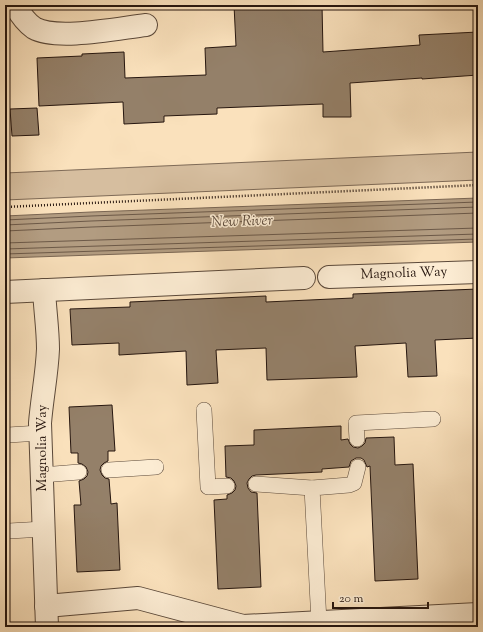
<svg xmlns="http://www.w3.org/2000/svg" width="483" height="632" font-family="'Sorts Mill Goudy',serif">
	<style>
		.green { fill: #d6be9f; stroke: #7e6a57 }
		.water { fill: #b29c81; stroke: #7a6653 }
		.lines { fill: none; stroke-linecap: round; stroke-linejoin: round }
		.shore { stroke: #6c5948; stroke-width: 1 }
		.building { fill: #948069; stroke: #26160f }
		.service-casing { stroke: #5b493a; stroke-width: 16 }
		.minor-casing { stroke: #5b493a; stroke-width: 24 }
		.path { stroke: #26160f; stroke-width: 2.5; stroke-dasharray: 1 2; stroke-linecap: butt }
		.service { stroke: #fcecd3; stroke-width: 15 }
		.minor { stroke: #fcecd3; stroke-width: 22 }
		.labels { text-anchor: middle; dominant-baseline: central; stroke-width: 3; stroke-linejoin: round; paint-order: stroke }
		.street-label { font-size: 14px; fill: #26160f; stroke: #fcecd3 }
		.water-label { font-size: 15px; font-style: italic; fill: #5e4c3d; stroke: #fcecd3 }
	</style>
	<rect width="100%" height="100%" fill="#fae1bc"/>
	<filter id="stains"><feTurbulence type="fractalNoise" baseFrequency=".005" numOctaves="4"/><feColorMatrix values="0 0 0 0 .2 0 0 0 0 .09 0 0 0 0 .02 0 0 0 .5 -.17"/></filter>
	<radialGradient id="worn" r=".72"><stop offset=".6" stop-color="#630" stop-opacity="0"/><stop offset="1" stop-color="#630" stop-opacity=".3"/></radialGradient>
	<!-- green -->
	<polygon class="green" points="478,152 478,180 5,200 5,173"/>
	<!-- water -->
	<polygon class="water" points="478,198 478,242 5,258 5,216 91,212"/>
	<g class="lines">
		<!-- shore -->
		<g class="shore">
			<polyline points="5,220 91,216 478,202"/>
			<polyline points="5,225 91,221 478,207"/>
			<polyline points="5,231 92,227 478,213"/>
			<polyline points="5,243 478,228"/>
			<polyline points="5,249 478,234"/>
			<polyline points="5,254 478,239"/>
		</g>
	</g>
	<!-- building -->
	<g class="building">
		<polygon points="234,5 322,5 323,52 420,45 419,35 478,32 478,75 422,79 422,78 350,83 351,117 323,117 323,104 217,108 217,114 164,116 164,122 124,124 123,102 39,106 37,58 82,56 82,54 124,52 125,78 206,75 205,48 236,46"/>
		<polygon points="37,108 39,135 12,136 10,109"/>
		<polygon points="478,289 478,338 435,340 437,376 408,377 406,343 355,346 357,377 267,380 266,348 216,350 218,383 187,385 186,351 119,355 119,343 72,345 70,309 130,307 130,302 266,296 266,302 353,298 353,294"/>
		<polygon points="112,405 115,451 108,451 108,461 104,463 101,466 100,470 102,475 105,478 109,479 111,504 117,503 120,570 77,572 74,505 81,505 79,481 84,479 87,476 88,472 86,467 82,464 78,463 78,453 71,453 69,407"/>
		<polygon points="341,426 341,440 348,439 350,444 353,447 358,448 362,446 365,443 366,438 394,437 395,465 413,464 418,579 375,581 370,466 367,467 364,460 361,458 356,458 351,461 349,467 322,469 322,472 256,475 252,476 249,479 247,483 248,488 251,492 257,493 261,587 218,589 214,500 227,499 227,495 232,493 235,490 236,486 234,481 231,478 226,477 225,446 254,445 254,430"/>
	</g>
	<g class="lines">
		<!-- service casing -->
		<g class="service-casing">
			<g id="service">
				<polyline points="204,410 208,487 227,486"/>
				<polyline points="8,435 40,433"/>
				<polyline points="357,439 356,423 433,419"/>
				<polyline points="109,470 156,467"/>
				<polyline points="42,475 79,472"/>
				<polyline points="256,484 312,488"/>
				<polyline points="9,531 44,529"/>
				<polyline points="319,622 312,488 349,485 354,483 358,467"/>
			</g>
		</g>
		<!-- minor casing -->
		<g class="minor-casing">
			<g id="minor">
				<path d="M15,5C20,14 25,22 34,28C57,41 119,28 146,25"/>
				<polyline points="329,277 478,272"/>
				<path d="M44,290C45,310 48,330 48,349C47,374 42,398 40,423L47,627"/>
				<polyline points="5,292 304,278"/>
				<polyline points="46,606 138,598 243,626 478,614"/>
			</g>
		</g>
		<!-- path -->
		<polyline class="path" points="5,207 478,185"/>
		<!-- service -->
		<use href="#service" class="service"/>
		<!-- minor -->
		<use href="#minor" class="minor"/>
	</g>
	<g class="labels">
		<!-- street labels -->
		<g class="street-label">
			<text transform="translate(404 274) rotate(-2)">Magnolia Way</text>
			<text transform="translate(43 448) rotate(-90)">Magnolia Way</text>
		</g>
		<!-- water labels -->
		<g class="water-label">
			<text transform="translate(242 222) rotate(-2)">New River</text>
		</g>
	</g>
	<!-- margin -->
	<rect width="483" height="632" fill="none" stroke="#fae1bc" stroke-width="20"/>
	<rect x="6" y="6" width="471" height="620" fill="none" stroke="#26160f" stroke-width="2"/>
	<rect x="10" y="10" width="463" height="612" fill="none" stroke="#26160f"/>
	<!-- scale -->
	<path d="M333 602v6h95v-6" fill="none" stroke="#26160f" stroke-width="2"/>
	<text x="339" y="602" font-size="12" fill="#26160f" stroke="#fcecd3" stroke-width="3" paint-order="stroke">20 m</text>
	<rect width="100%" height="100%" filter="url(#stains)"/>
	<rect width="100%" height="100%" fill="url(#worn)"/>
</svg>
